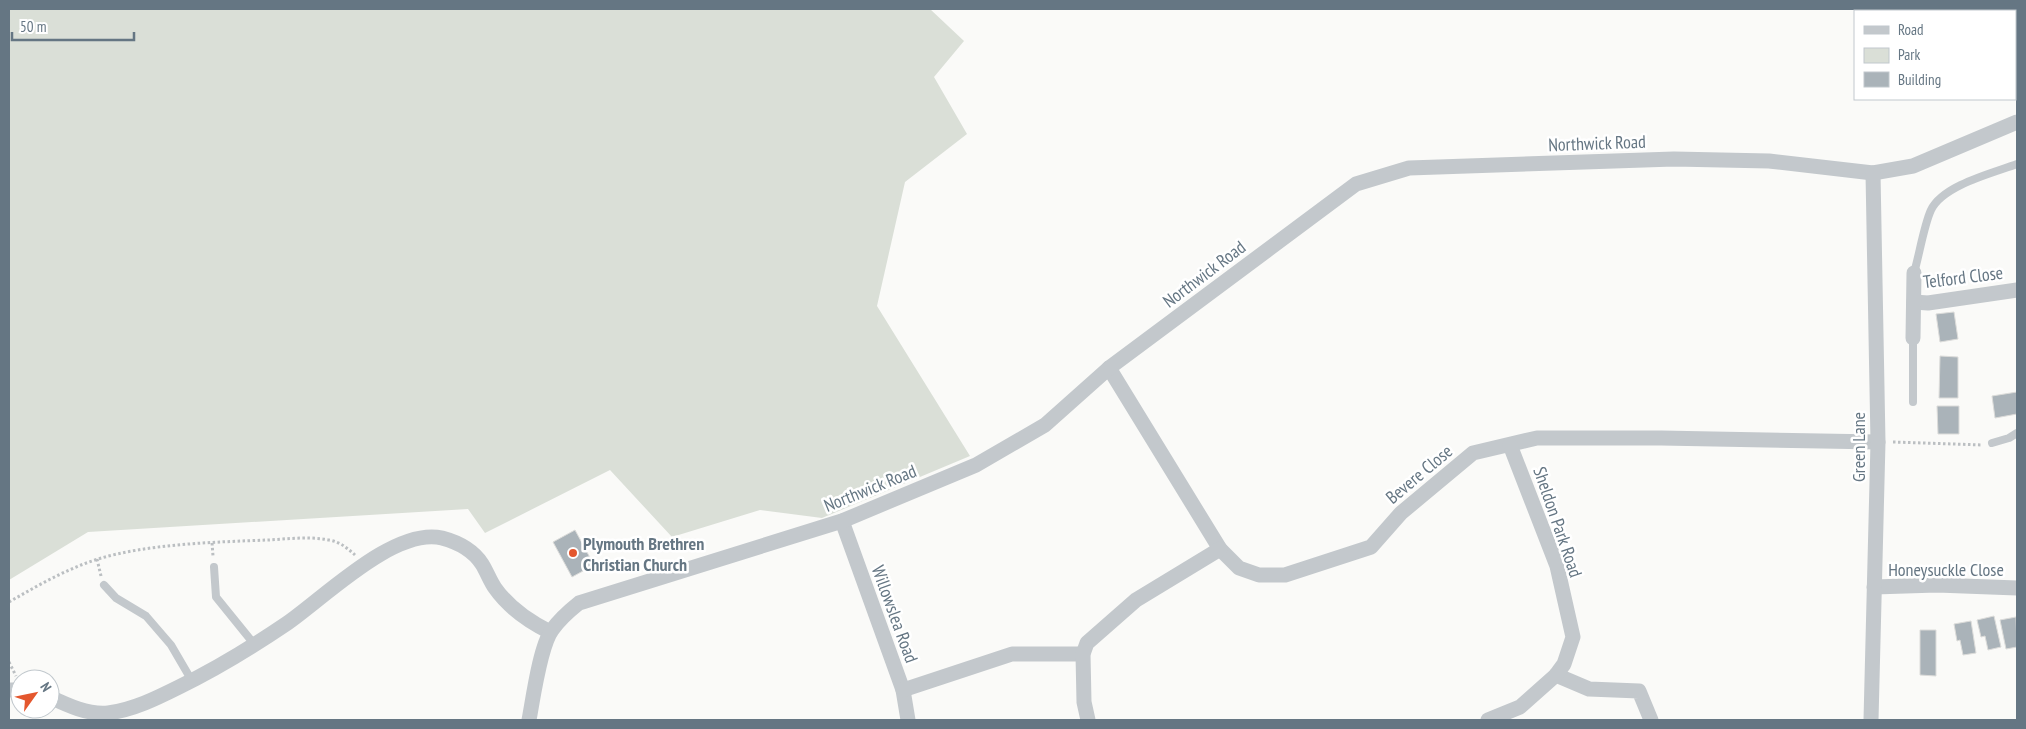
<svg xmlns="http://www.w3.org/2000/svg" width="2026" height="729" font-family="'PT Sans Narrow',sans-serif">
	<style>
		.green { fill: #dadfd7 }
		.building { fill: #aab3b9; stroke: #dcdcda }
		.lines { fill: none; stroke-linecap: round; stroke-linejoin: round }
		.path { stroke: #bbbfc2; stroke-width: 3; stroke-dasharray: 2.5 2.5; stroke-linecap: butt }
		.service { stroke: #c3c8cc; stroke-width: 8 }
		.minor { stroke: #c3c8cc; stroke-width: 15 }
		.poi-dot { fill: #e4572e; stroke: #fff; stroke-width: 2 }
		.labels { text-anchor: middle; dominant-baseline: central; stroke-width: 5; stroke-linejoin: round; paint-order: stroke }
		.street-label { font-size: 18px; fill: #657683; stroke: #fff }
		.poi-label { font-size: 18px; font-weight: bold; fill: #657683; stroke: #fff; text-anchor: start }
	</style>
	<rect width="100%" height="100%" fill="#fafaf8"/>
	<!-- green -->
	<polygon class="green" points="9,9 930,9 964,41 934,77 967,134 905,182 877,306 970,456 822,518 760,510 672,537 610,470 485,533 468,509 88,532 9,580"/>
	<!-- building -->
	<g class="building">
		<polygon points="1954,312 1958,339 1940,342 1936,314"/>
		<polygon points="1940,356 1958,357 1958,398 1939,398"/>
		<polygon points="2017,392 2017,414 1995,418 1992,396"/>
		<polygon points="1937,406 1959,406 1959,434 1938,434"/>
		<polygon points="575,530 594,565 572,577 553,542"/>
		<polygon points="1994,616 2001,647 1988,650 1985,636 1981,637 1977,620"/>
		<polygon points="2016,617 2017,647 2006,649 2000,620"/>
		<polygon points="1971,621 1976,653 1963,655 1960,640 1957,641 1954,624"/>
		<polygon points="1920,630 1936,630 1936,676 1920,675"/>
	</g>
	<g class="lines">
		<!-- path -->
		<g class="path">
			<polyline points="1893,442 1982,445"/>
			<polyline points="212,543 213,556"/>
			<polyline points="97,559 101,576"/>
			<path d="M9,602C37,586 66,569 98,559C147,544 215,542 268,540C287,539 309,536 329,540C340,542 346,547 355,555"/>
			<polyline points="9,662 16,676"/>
		</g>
		<!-- service -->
		<g class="service">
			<path d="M1914,273C1919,256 1924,225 1931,210C1943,185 1993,173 2017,164"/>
			<polyline points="1913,402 1913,338"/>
			<polyline points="1992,443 2009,438 2017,433"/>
			<polyline points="214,567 216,597 254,644"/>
			<polyline points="104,585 116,598 146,616 171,645 192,681"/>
		</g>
		<!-- minor -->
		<g class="minor">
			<polyline points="1914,302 1928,303 2017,290"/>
			<polyline points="1913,338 1914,273"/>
			<polyline points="1109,368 1220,549 1239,568 1259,575 1285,575 1371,547 1401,513 1473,453 1537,438 1661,438 1878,442"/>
			<polyline points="842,521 903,690 908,720"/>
			<polyline points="1874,587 1937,585 2017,588"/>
			<polyline points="1556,675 1589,689 1639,691 1651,720"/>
			<polyline points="9,690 20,690"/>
			<polyline points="903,690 1012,654 1083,654"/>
			<path d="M50,697C67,705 88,715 108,713C133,710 157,698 179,687C216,669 252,647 286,624C324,598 394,527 442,538C457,542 473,550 482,564C487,572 490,581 495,588C509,608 528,621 550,632"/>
			<path d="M529,720C533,699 540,646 552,630C559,620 569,611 579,603L842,521L976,465L1045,425L1109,368L1356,184L1409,168L1674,159L1769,161L1873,173L1913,166L2017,122"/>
			<polyline points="1088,720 1084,702 1083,654 1087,643 1136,600 1220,549"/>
			<polyline points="1488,720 1520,707 1556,675 1564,664 1573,637 1557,566 1510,445"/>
			<polyline points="1871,720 1878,442 1873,173"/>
		</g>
	</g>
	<!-- markers -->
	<circle class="poi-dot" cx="573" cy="553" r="5"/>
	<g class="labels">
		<!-- street labels -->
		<g class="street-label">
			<text transform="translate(1597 143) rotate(-2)">Northwick Road</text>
			<text transform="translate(1204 274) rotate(-37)">Northwick Road</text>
			<text transform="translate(1963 277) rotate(-7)">Telford Close</text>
			<text transform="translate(1858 447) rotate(-90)">Green Lane</text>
			<text transform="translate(1419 474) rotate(-40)">Bevere Close</text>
			<text transform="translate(870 488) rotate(-22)">Northwick Road</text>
			<text transform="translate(1558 522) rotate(71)">Sheldon Park Road</text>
			<text x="1946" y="569">Honeysuckle Close</text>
			<text transform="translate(895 614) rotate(70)">Willowslea Road</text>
		</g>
		<!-- poi labels -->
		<g class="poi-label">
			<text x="583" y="543">Plymouth Brethren<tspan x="583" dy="21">Christian Church</tspan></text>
		</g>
	</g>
	<!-- border -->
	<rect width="2026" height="729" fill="none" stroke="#657683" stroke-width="20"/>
	<!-- legend -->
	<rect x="1854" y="10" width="162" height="90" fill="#ffffff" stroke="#c1c8cd"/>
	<rect x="1864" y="26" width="25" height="8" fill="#c3c8cc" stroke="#c1c8cd"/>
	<text x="1898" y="35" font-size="15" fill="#657683">Road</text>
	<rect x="1864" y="48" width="25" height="15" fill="#dadfd7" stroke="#c1c8cd"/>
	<text x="1898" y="60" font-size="15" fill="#657683">Park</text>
	<rect x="1864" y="72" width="25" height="15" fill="#aab3b9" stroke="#c1c8cd"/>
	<text x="1898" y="85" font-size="15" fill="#657683">Building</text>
	<!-- north arrow -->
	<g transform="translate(35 694) rotate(57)"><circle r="24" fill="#ffffff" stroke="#c1c8cd"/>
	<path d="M0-4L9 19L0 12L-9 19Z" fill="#e4572e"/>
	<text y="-8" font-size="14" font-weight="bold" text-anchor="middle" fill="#657683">N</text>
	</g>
	<!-- scale -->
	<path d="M12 32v8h122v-8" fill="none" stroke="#657683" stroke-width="2.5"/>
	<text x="20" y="32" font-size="15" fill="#657683" stroke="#ffffff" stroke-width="4" paint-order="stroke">50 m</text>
</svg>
